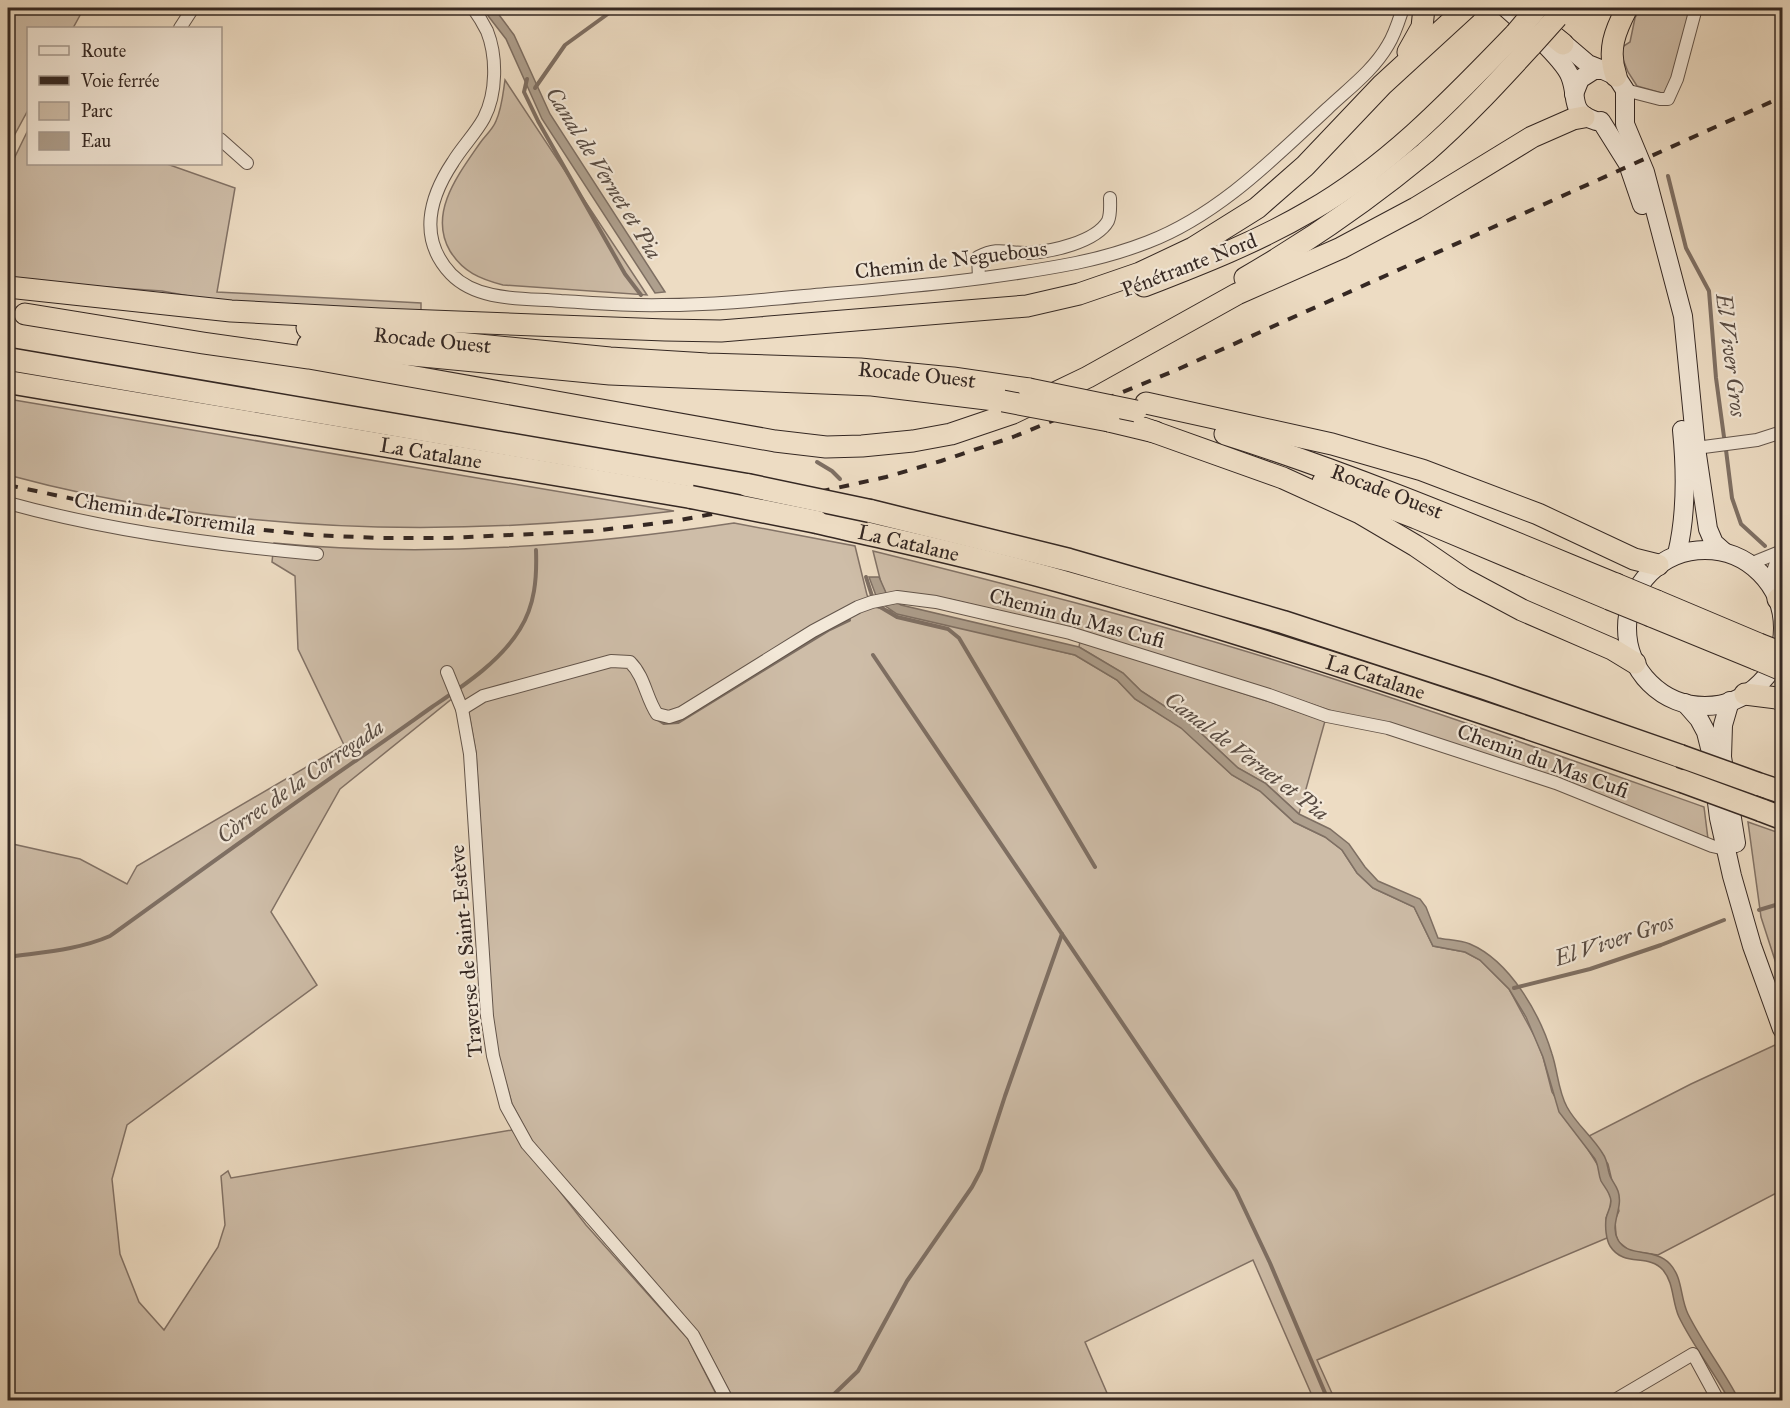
<svg xmlns="http://www.w3.org/2000/svg" width="1790" height="1408" font-family="'IM FELL Great Primer',serif">
	<style>
		.green { fill: #cebda8; stroke: #827266; stroke-width: 1.5 }
		.water { fill: #ae9f8d; stroke: #7e6f63; stroke-width: 1.5 }
		.lines { fill: none; stroke-linecap: round; stroke-linejoin: round }
		.stream { stroke: #7e6f63; stroke-width: 4 }
		.minor-casing { stroke: #63554b; stroke-width: 14 }
		.secondary-casing { stroke: #352823; stroke-width: 20 }
		.trunk-casing { stroke: #352823; stroke-width: 23 }
		.motorway-casing { stroke: #352823; stroke-width: 25 }
		.minor { stroke: #f3e8d8; stroke-width: 12 }
		.secondary { stroke: #f3e8d8; stroke-width: 18 }
		.trunk { stroke: #eddcc3; stroke-width: 21 }
		.motorway { stroke: #eddcc3; stroke-width: 22 }
		.rail { stroke: #352823; stroke-width: 4; stroke-dasharray: 10 10; stroke-linecap: butt }
		.trunk-bridge-casing { stroke: #352823; stroke-width: 23; stroke-linecap: butt }
		.motorway-bridge-casing { stroke: #352823; stroke-width: 25; stroke-linecap: butt }
		.trunk-bridge { stroke: #eddcc3; stroke-width: 21 }
		.motorway-bridge { stroke: #eddcc3; stroke-width: 22 }
		.labels { text-anchor: middle; dominant-baseline: central; stroke-width: 4.5; stroke-linejoin: round; paint-order: stroke }
		.street-label { font-size: 21px; fill: #352823; stroke: #f3e8d8 }
		.water-label { font-size: 22px; font-style: italic; fill: #594c43; stroke: #f3e8d8 }
	</style>
	<rect width="100%" height="100%" fill="#eddcc3"/>
	<filter id="stains"><feTurbulence type="fractalNoise" baseFrequency=".00333" numOctaves="4"/><feColorMatrix values="0 0 0 0 .2 0 0 0 0 .09 0 0 0 0 .02 0 0 0 .5 -.17"/></filter>
	<radialGradient id="worn" r=".72"><stop offset=".6" stop-color="#630" stop-opacity="0"/><stop offset="1" stop-color="#630" stop-opacity=".3"/></radialGradient>
	<!-- green -->
	<g class="green">
		<polygon points="8,8 84,8 73,28 28,28 28,110 8,147"/>
		<polygon points="1640,8 1691,8 1673,77 1665,94 1637,86 1628,72 1619,49 1630,42 1635,18"/>
		<path d="M505,80L647,295L503,285C480,279 463,272 450,251C428,213 458,175 480,143C485,136 493,129 496,121C502,108 503,93 505,80Z"/>
		<polygon points="28,130 28,164 167,164 235,188 217,292 421,303 421,313 216,301 162,291 62,284 8,278 8,171"/>
		<path d="M8,399L674,511C452,539 225,534 8,475Z"/>
		<path d="M734,523L855,546L867,595L875,607L1075,655L1117,680L1135,699L1182,728L1232,775L1260,791L1294,822L1325,837L1342,850L1357,873L1373,888L1414,907L1433,946L1465,952L1480,960L1509,989L1536,1039L1543,1057L1552,1092L1599,1167L1602,1181L1606,1185L1611,1198L1610,1209L1606,1218L1607,1238L1317,1360L1335,1400H1314L1253,1260L1085,1342L1110,1400H734L698,1332L532,1141L512,1104L498,1055L492,1016L476,753L468,708L453,698L340,789L271,912L317,985L127,1125L112,1179L120,1254L139,1302L164,1330L218,1247L225,1225L221,1176L228,1171L231,1178L512,1130L586,1225L688,1339L719,1400H8V843L80,859L127,884L137,866L344,745L298,649L295,576L272,562L274,543C427,558 582,546 734,523Z"/>
		<path d="M873,551C1006,584 1139,618 1271,659C1416,704 1560,756 1704,807L1708,839L1270,690L1083,631L949,599L887,596L881,583Z"/>
		<polygon points="1080,641 1267,701 1325,721 1299,814 1265,783 1238,768 1189,722 1141,691 1123,673 1079,647"/>
		<polygon points="1748,822 1782,834 1782,982 1761,917"/>
		<polygon points="1775,1045 1782,1059 1782,1190 1658,1255 1630,1251 1619,1242 1616,1236 1615,1220 1619,1211 1608,1164 1589,1136 1691,1084"/>
	</g>
	<!-- water -->
	<g class="water">
		<polygon points="482,8 494,8 514,35 550,114 665,292 655,293 542,119 506,39"/>
		<path d="M869,577H879L887,595L901,605L1079,647L1123,673L1141,691L1189,722L1238,768L1265,783L1299,814L1330,829L1349,844L1365,867L1378,881L1420,899L1426,907L1438,938C1448,940 1460,940 1470,944C1510,961 1540,1014 1552,1054C1558,1072 1558,1091 1567,1107C1576,1124 1593,1137 1603,1154C1608,1161 1607,1168 1610,1176C1612,1181 1616,1185 1618,1191C1624,1208 1609,1224 1618,1240C1628,1258 1654,1247 1670,1264C1683,1278 1680,1298 1688,1314C1703,1344 1724,1371 1739,1400H1729C1714,1372 1693,1346 1679,1317C1672,1302 1674,1283 1663,1270C1648,1253 1624,1268 1610,1246C1606,1239 1605,1227 1606,1219C1607,1212 1611,1208 1611,1201C1610,1192 1605,1188 1601,1181C1598,1174 1599,1166 1595,1159L1559,1112L1543,1057L1526,1017L1509,989L1480,960L1465,952L1433,946L1414,907L1373,888L1357,873L1342,850L1325,837L1294,822L1260,791L1232,775L1181,728L1135,699L1117,680L1075,655L897,614L878,601Z"/>
	</g>
	<g class="lines">
		<!-- stream -->
		<g class="stream">
			<polyline points="527,79 524,92 538,121 625,274 641,295"/>
			<polyline points="535,88 565,45 616,8"/>
			<polyline points="1668,176 1686,248 1709,291 1716,378 1724,437"/>
			<polyline points="1726,450 1732,498 1741,524 1765,546"/>
			<polyline points="817,462 832,471 840,479"/>
			<polyline points="866,577 873,599"/>
			<polyline points="877,605 897,617 948,629 959,638 1095,867"/>
			<polyline points="873,655 1236,1191 1270,1263 1328,1400"/>
			<polyline points="658,719 664,723 678,722 828,630 849,620"/>
			<polyline points="1759,910 1782,903"/>
			<path d="M8,957C42,952 78,950 110,936C192,877 274,817 358,759C383,742 408,724 432,707C463,686 500,662 520,629C535,605 537,578 536,550"/>
			<polyline points="1514,988 1590,969 1661,945 1724,920"/>
			<polyline points="828,1400 858,1371 907,1281 972,1187 981,1170 1005,1096 1062,934"/>
		</g>
		<!-- minor casing -->
		<g class="minor-casing">
			<g id="minor">
				<path d="M473,8C478,15 483,23 487,31C497,56 497,93 484,118C476,133 462,147 453,162C429,198 418,239 451,274C478,302 525,298 561,301C595,303 629,306 663,305C717,305 772,299 826,294C909,287 994,279 1076,263C1100,258 1125,251 1148,242C1218,215 1273,159 1327,109C1348,89 1373,71 1388,45C1395,34 1399,20 1403,8"/>
				<polyline points="180,28 193,8"/>
				<polyline points="1625,90 1660,99 1668,99 1677,79 1696,8"/>
				<polyline points="220,139 247,163"/>
				<path d="M979,278L978,257C1000,246 1007,254 1028,253C1051,252 1096,242 1108,221C1111,214 1110,205 1110,198"/>
				<polyline points="1696,448 1757,440 1782,432"/>
				<path d="M8,503C109,531 213,545 317,554"/>
				<polyline points="1750,564 1782,551"/>
				<polyline points="1769,583 1779,554"/>
				<polyline points="447,672 462,709 470,754 487,1016 493,1056 506,1106 527,1144 693,1335 727,1400"/>
				<path d="M462,709L483,696L611,661L630,662C645,677 646,698 657,714L669,717L681,713L813,631L858,607L872,602L897,597L936,602L1070,633L1269,695L1327,716L1388,728L1556,783L1712,846L1725,849"/>
				<polyline points="1615,1400 1693,1354 1718,1400"/>
			</g>
		</g>
		<!-- secondary casing -->
		<g class="secondary-casing">
			<g id="secondary">
				<path d="M1506,8C1521,21 1563,59 1570,76C1579,98 1568,112 1596,121"/>
				<polyline points="1554,35 1588,64 1603,70"/>
				<polyline points="1574,94 1580,79 1594,70 1603,70 1616,76 1625,90 1625,124 1645,172 1683,316 1696,448 1708,529 1714,543 1723,551"/>
				<polyline points="1601,121 1628,164 1642,205"/>
				<circle cx="1705" cy="628" r="78"/>
				<path d="M1677,554C1687,513 1686,471 1682,430"/>
				<polyline points="1730,701 1723,725 1722,757 1736,843"/>
				<polyline points="1685,703 1699,719 1706,732 1710,748 1719,818 1732,876 1752,946 1782,1029"/>
			</g>
		</g>
		<!-- trunk casing -->
		<g class="trunk-casing">
			<g id="trunk">
				<polyline points="1518,8 1563,44"/>
				<polyline points="1408,52 1422,27 1424,8"/>
				<path d="M1616,76C1607,50 1615,31 1627,8"/>
				<path d="M1245,278C1309,241 1368,200 1425,153C1463,120 1497,83 1531,46"/>
				<path d="M1144,286C1201,264 1257,242 1310,211C1389,166 1453,98 1516,33"/>
				<polyline points="8,287 231,311 380,319 665,330 721,331 1027,306 1079,294 1140,273 1193,248 1257,208 1305,166 1382,85 1466,8"/>
				<polyline points="25,314 203,343 309,358 775,441 826,447 862,446 913,441 951,434 1013,413 1088,377 1237,294 1341,248 1416,208 1532,137 1573,119 1584,117"/>
				<path id="s1" d="M307,328L610,358L707,364L860,369L953,378L1029,389"/>
				<polyline points="308,345 610,374 872,385 1003,401"/>
				<polyline points="1146,403 1332,444 1422,470 1538,514 1634,559 1658,565"/>
				<polyline points="1109,421 1155,432"/>
				<polyline points="1143,428 1283,478 1360,513 1416,546 1464,579 1522,610 1612,649 1635,663"/>
				<path id="s2" d="M1225,434C1358,476 1487,531 1616,584"/>
				<polyline points="1323,482 1416,518 1609,599"/>
				<polyline points="1778,599 1782,602"/>
				<polyline points="1657,601 1759,644"/>
				<polyline points="1651,616 1756,659"/>
				<polyline points="1745,694 1777,698 1782,701"/>
			</g>
		</g>
		<!-- motorway casing -->
		<g class="motorway-casing">
			<g id="motorway">
				<polyline points="8,359 747,485"/>
				<path id="s3" d="M8,382L691,497"/>
				<polyline points="870,511 1069,560 1283,622 1485,688 1680,756"/>
				<path id="s4" d="M817,522C898,541 980,558 1060,581C1270,640 1476,709 1682,781"/>
				<polyline points="1758,784 1782,792"/>
				<polyline points="1761,810 1782,818"/>
			</g>
		</g>
		<!-- minor -->
		<use href="#minor" class="minor"/>
		<!-- secondary -->
		<use href="#secondary" class="secondary"/>
		<!-- trunk -->
		<use href="#trunk" class="trunk"/>
		<!-- motorway -->
		<use href="#motorway" class="motorway"/>
		<!-- rail -->
		<polyline class="rail" points="8,485 158,517 234,527 312,535 379,538 449,538 593,531 675,521 755,506 886,477 941,461 1013,437 1174,371 1782,97"/>
		<!-- trunk-bridge casing -->
		<g class="trunk-bridge-casing">
			<g id="trunk-bridge">
				<polyline points="1516,33 1537,8"/>
				<polyline points="1531,46 1557,17"/>
				<polyline points="1029,389 1136,411"/>
				<polyline points="1003,401 1109,421"/>
				<polyline points="1616,584 1657,601"/>
				<polyline points="1609,599 1651,616"/>
				<polyline points="1759,644 1782,653"/>
				<polyline points="1756,659 1782,670"/>
			</g>
		</g>
		<!-- motorway-bridge casing -->
		<g class="motorway-bridge-casing">
			<g id="motorway-bridge">
				<polyline points="747,485 870,511"/>
				<polyline points="691,497 817,522"/>
				<polyline points="1680,756 1758,784"/>
				<polyline points="1682,781 1761,810"/>
			</g>
		</g>
		<!-- trunk-bridge -->
		<use href="#trunk-bridge" class="trunk-bridge"/>
		<!-- motorway-bridge -->
		<use href="#motorway-bridge" class="motorway-bridge"/>
	</g>
	<g class="labels">
		<!-- street labels -->
		<g class="street-label">
			<text transform="translate(951 260) rotate(-7)">Chemin de Neguebous</text>
			<text transform="translate(1189 265) rotate(-21)">Pénétrante Nord</text>
			<text stroke="none"><textPath href="#s1" startOffset="126">Rocade Ouest</textPath></text>
			<text stroke="none"><textPath href="#s1" startOffset="612">Rocade Ouest</textPath></text>
			<text stroke="none"><textPath href="#s3" startOffset="429">La Catalane</textPath></text>
			<text stroke="none"><textPath href="#s2" startOffset="172">Rocade Ouest</textPath></text>
			<text transform="translate(165 514) rotate(9)">Chemin de Torremila</text>
			<text stroke="none"><textPath href="#s4" startOffset="94">La Catalane</textPath></text>
			<text transform="translate(1077 618) rotate(15)">Chemin du Mas Cufi</text>
			<text stroke="none"><textPath href="#s4" startOffset="580">La Catalane</textPath></text>
			<text transform="translate(1543 761) rotate(20)">Chemin du Mas Cufi</text>
			<text transform="translate(466 951) rotate(-95)">Traverse de Saint-Estève</text>
		</g>
		<!-- water labels -->
		<g class="water-label">
			<text transform="translate(604 173) rotate(58)">Canal de Vernet et Pia</text>
			<text transform="translate(1731 355) rotate(83)">El Viver Gros</text>
			<text transform="translate(1247 756) rotate(37)">Canal de Vernet et Pia</text>
			<text transform="translate(300 781) rotate(-35)">Còrrec de la Corregada</text>
			<text transform="translate(1614 940) rotate(-18)">El Viver Gros</text>
		</g>
	</g>
	<!-- margin -->
	<rect width="1790" height="1408" fill="none" stroke="#eddcc3" stroke-width="30"/>
	<rect x="9" y="9" width="1772" height="1390" fill="none" stroke="#352823" stroke-width="3"/>
	<rect x="15" y="15" width="1760" height="1378" fill="none" stroke="#352823" stroke-width="1.5"/>
	<!-- legend -->
	<rect x="27" y="27" width="195" height="138" fill="#f3e8d8" stroke="#a79b90" stroke-width="1.5"/>
	<rect x="39" y="46" width="30" height="9" fill="#f3e8d8" stroke="#a79b90" stroke-width="1.5"/>
	<text x="81" y="57" font-size="18" fill="#352823">Route</text>
	<rect x="39" y="76" width="30" height="9" fill="#352823" stroke="#a79b90" stroke-width="1.5"/>
	<text x="81" y="87" font-size="18" fill="#352823">Voie ferrée</text>
	<rect x="39" y="102" width="30" height="18" fill="#cebda8" stroke="#a79b90" stroke-width="1.5"/>
	<text x="81" y="117" font-size="18" fill="#352823">Parc</text>
	<rect x="39" y="132" width="30" height="18" fill="#ae9f8d" stroke="#a79b90" stroke-width="1.5"/>
	<text x="81" y="147" font-size="18" fill="#352823">Eau</text>
	<rect width="100%" height="100%" filter="url(#stains)"/>
	<rect width="100%" height="100%" fill="url(#worn)"/>
</svg>
